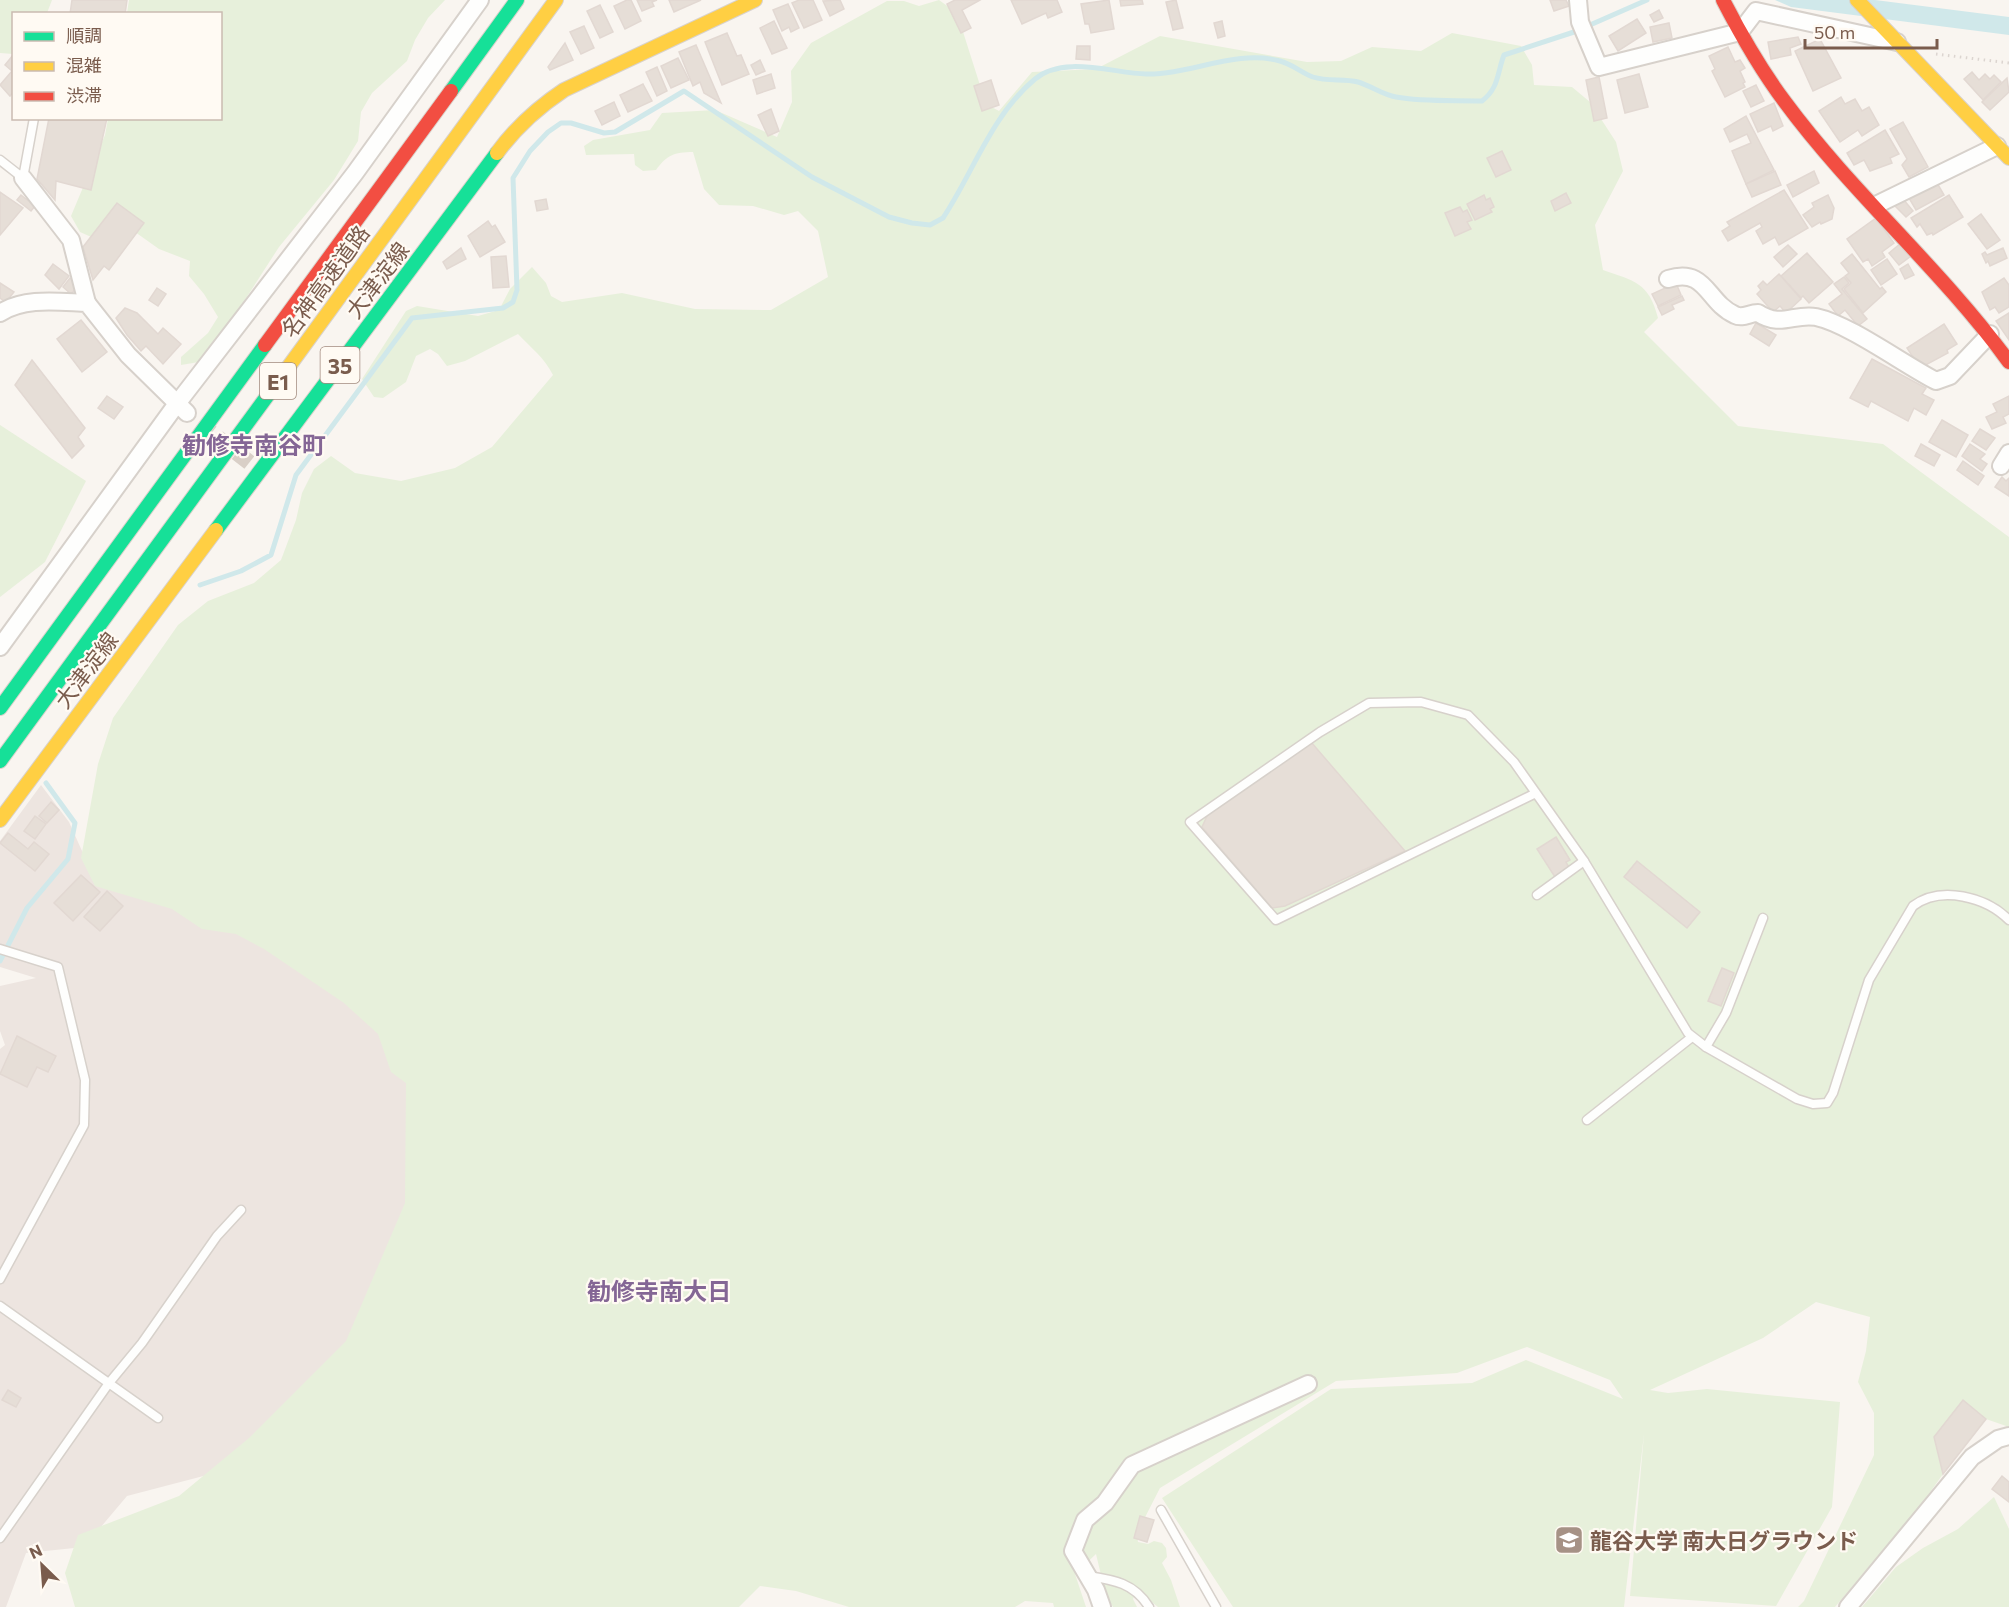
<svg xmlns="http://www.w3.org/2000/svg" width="2009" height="1607" font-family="Commissioner,'Noto Sans JP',sans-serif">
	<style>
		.industrial { fill: #ede5e0 }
		.green { fill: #e7f0db }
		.water { fill: #d0e8ea }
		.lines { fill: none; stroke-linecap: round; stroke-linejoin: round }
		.stream { stroke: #d0e8ea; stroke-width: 5 }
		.building { fill: #e6ded7; stroke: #e2d8d2; stroke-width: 1.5 }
		.street-tunnel { stroke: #d9cfc7; stroke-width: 16; stroke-dasharray: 16 8; stroke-linecap: butt }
		.lane-casing { stroke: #d7d1cb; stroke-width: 11 }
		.street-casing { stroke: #d7d1cb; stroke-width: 20 }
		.fast-casing { stroke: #d9d2cb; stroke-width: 16 }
		.slow-casing { stroke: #d9d2cb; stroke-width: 16 }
		.jam-casing { stroke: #d9d2cb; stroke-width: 16 }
		.path { stroke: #dcd5d0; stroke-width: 3; stroke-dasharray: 1.5 4.5; stroke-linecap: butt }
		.lane { stroke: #fefefd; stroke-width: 8 }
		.street { stroke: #fefefd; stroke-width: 16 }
		.fast { stroke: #16e098; stroke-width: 14 }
		.slow { stroke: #ffcf43; stroke-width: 14 }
		.jam { stroke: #f24e42; stroke-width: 14 }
		.labels { text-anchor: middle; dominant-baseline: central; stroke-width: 4.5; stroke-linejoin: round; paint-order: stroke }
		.shield { fill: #fffaf3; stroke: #a28b7f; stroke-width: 1.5 }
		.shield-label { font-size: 21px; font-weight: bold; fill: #7a5c4d }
		.street-label { font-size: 22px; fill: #7a5c4d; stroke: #fffaf3 }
		.poi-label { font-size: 22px; font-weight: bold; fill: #7a5c4d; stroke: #fffaf3; text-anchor: start }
		.neighbourhood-label { font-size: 24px; font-weight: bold; fill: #846695; stroke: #fffaf3 }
	</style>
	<rect width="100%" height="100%" fill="#f9f5f0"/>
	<!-- industrial -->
	<polygon class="industrial" points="41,785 69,822 91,871 393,967 442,1235 234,1468 127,1496 84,1547 26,1553 6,1607 0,1607 0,1049 5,1045 0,1031 0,986 36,978 0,967 0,841"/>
	<!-- green -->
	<g class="green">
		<polygon points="0,0 52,0 47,13 14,14 13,54 0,53"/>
		<polygon points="129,0 445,0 428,18 415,40 407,61 372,93 361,112 358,141 334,180 279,247 228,326 199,362 181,365 181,357 208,333 218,317 204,294 189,276 190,261 159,249 128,227 98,240 80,232 71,216 105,135 108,119 220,118 220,14 127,13"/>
		<path d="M939,0L957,13L986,104L999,111L1032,72L1096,69L1160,36L1307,62L1341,61L1372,47L1421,51L1452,33L1521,46L1532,65L1534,85L1572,87L1590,102L1616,142L1623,171L1595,225L1603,270C1634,281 1649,282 1658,318L1644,332L1738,426L1883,444L2009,537V1427L1986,1419L1963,1401L1934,1437L1943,1474L1921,1505L1835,1607H1798L1804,1601L1874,1455V1413L1858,1382L1866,1351L1870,1317L1816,1302L1763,1338L1650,1390L1668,1393L1707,1389L1840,1402L1832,1507L1776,1606L1630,1596L1644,1434L1624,1607H1233L1162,1498L1331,1389L1472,1383L1526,1360L1623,1399L1610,1380L1527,1347L1457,1373L1336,1381L1160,1488L1137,1533L1138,1542L1148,1544L1154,1541L1162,1543L1166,1548L1167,1557L1162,1563L1171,1580L1180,1607H1158L1137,1590L1133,1599L1137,1607H1113L1106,1596L1096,1554L1075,1574L1086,1607H1054L1053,1603L1025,1601L1015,1607H849L796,1591L760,1586L739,1607H75L65,1573L78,1535L179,1496L249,1438L346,1341L405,1203L406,1083L391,1072L378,1034L344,1003L264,949L236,934L202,929L172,909L95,886L81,858L98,764L113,718L178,625L208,601L254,583L281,560L296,520L302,493L314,469L331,456L355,473L401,481L455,468L492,447L553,375C544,357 531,348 518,334L465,361L447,366L438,354L430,349L416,356L406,382L383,398L374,397L362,379L406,311L417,306L478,316L499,310L510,289L532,267L546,283L551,296L562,302L622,293L695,309L771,310L828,277L818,231L798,211L784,215L753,206L719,205L704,189L693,152C674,152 667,155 656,170L643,171L635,165L634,154L586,155L584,146L593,140L650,130L662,113L715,110L777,137L792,102L791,71L811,43L887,1H904L919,6Z"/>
		<polygon points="0,425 86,481 45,562 0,597"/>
		<polygon points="1994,1497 2009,1529 2009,1607 1862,1607 1896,1567 1923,1548 1958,1529"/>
	</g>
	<!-- water -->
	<polygon class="water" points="1775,0 1875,0 2009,17 2009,35 1791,7"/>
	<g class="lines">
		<!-- stream -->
		<g class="stream">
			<path d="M200,585L241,571L271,555L296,475L412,318L503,308L513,302L517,290L513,178L530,151L548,132L561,123H571L604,133L615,132L684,91L812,177L889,217L912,223L930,225L943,218C974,171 991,116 1035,79C1063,55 1113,73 1146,74C1190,75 1236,49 1280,61C1292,64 1302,73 1313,77C1328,82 1344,78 1358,82C1371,86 1383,95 1396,97C1423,102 1454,100 1482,101C1499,88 1497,73 1504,55L1574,32L1647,0"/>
			<polyline points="0,961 27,908 68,859 75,823 46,783"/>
		</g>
	</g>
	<!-- building -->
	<g class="building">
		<polygon points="72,0 127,0 125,14 70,14"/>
		<polygon points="627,0 631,0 641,21 625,29 614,6"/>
		<polygon points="637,0 657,0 652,2 654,6 642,11"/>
		<polygon points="669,0 701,0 674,12"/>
		<polygon points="799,0 813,0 822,20 804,28 792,3"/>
		<polygon points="840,0 844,9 830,16 823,1"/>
		<polygon points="980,0 962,10 971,28 961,33 947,4 955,0"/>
		<polygon points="1011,0 1057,0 1062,12 1048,18 1046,13 1022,24"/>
		<polygon points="1109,0 1114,29 1091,33 1089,24 1085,24 1081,4"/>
		<polygon points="1120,0 1142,0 1143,4 1121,6"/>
		<polygon points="1176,0 1183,28 1173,30 1166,2"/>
		<polygon points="1550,0 1566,0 1569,6 1554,11"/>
		<polygon points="788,4 799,28 791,32 789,27 782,31 773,10"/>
		<polygon points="600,5 613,32 600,38 587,11"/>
		<polygon points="1659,10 1663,18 1654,22 1650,15"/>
		<polygon points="1637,19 1646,33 1618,51 1609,36"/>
		<polygon points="774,21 787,48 772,54 760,28"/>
		<polygon points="1222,21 1225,36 1218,38 1214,23"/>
		<polygon points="1669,23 1672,38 1653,42 1650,27"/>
		<polygon points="584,26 594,48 581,54 570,32"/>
		<polygon points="727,33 737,56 741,55 749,74 722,85 705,42"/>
		<polygon points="1798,37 1801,44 1790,48 1791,55 1771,59 1768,42"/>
		<polygon points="1820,39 1841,78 1813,91 1795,51"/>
		<polygon points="565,43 573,60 550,70 548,67"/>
		<polygon points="696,45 721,103 704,93 700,82 693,86 679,52"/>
		<polygon points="1077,46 1090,46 1090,60 1076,59"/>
		<polygon points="1728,47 1735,62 1740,60 1745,68 1740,71 1745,82 1743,83 1745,87 1725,97 1712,71 1715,69 1709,56"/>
		<polygon points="13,55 14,91 10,96 0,85 12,71 5,65"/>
		<polygon points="678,58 689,80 671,88 661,66"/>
		<polygon points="760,60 765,71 756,75 751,65"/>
		<polygon points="657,67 667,91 657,96 646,72"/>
		<polygon points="1972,72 1979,80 1985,74 1990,79 1994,75 2001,82 1983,100 1964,79"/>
		<polygon points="771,74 775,88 757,94 753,80"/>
		<polygon points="1639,74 1648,107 1625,113 1617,80"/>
		<polygon points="1599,77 1607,118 1594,121 1586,80"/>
		<polygon points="2007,78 2009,92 1990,110 1982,102"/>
		<polygon points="991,80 999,105 982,111 974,86"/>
		<polygon points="643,84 652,101 628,112 620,95"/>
		<polygon points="1756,85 1764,101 1751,107 1743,91"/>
		<polygon points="1841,97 1845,104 1855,99 1862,111 1869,107 1879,125 1862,136 1858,130 1840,142 1819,111"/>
		<polygon points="614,102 620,116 602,125 595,111"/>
		<polygon points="1774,103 1783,126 1773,131 1771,126 1758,132 1750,114"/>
		<polygon points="771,109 779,131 768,136 758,115"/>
		<polygon points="1746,116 1774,170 1746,184 1732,151 1751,143 1747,134 1730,142 1724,129"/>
		<polygon points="49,118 107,118 91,190 56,181 55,200 37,179"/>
		<polygon points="1903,122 1928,167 1909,177 1902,165 1907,159 1890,129"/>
		<polygon points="1885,130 1899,154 1890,158 1892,163 1870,171 1864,160 1854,165 1847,153"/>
		<polygon points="1502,151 1511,170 1496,177 1487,158"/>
		<polygon points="1775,171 1781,185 1752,197 1746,184"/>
		<polygon points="1814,171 1819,183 1793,197 1787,185"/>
		<polygon points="1937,183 1944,195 1916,210 1909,198"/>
		<polygon points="1784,190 1808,228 1779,245 1775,237 1763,244 1756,231 1762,227 1760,223 1728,241 1722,231 1730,226 1727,222"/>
		<polygon points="0,192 23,208 0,235"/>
		<polygon points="1566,193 1571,203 1555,211 1551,201"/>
		<polygon points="21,195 35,206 31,211 17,200"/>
		<polygon points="1484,195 1486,200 1490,198 1494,207 1490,209 1492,212 1475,220 1467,204"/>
		<polygon points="1828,195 1834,208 1832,219 1821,224 1820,222 1812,227 1803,215 1814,207 1812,203"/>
		<polygon points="1949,195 1963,217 1933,235 1932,233 1927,235 1920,224 1917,227 1911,218"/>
		<polygon points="546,199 548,209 537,211 535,201"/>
		<polygon points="1903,199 1913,211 1906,217 1893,204"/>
		<polygon points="117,203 144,223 109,270 104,266 93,280 83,247"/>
		<polygon points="1460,207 1463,212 1467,210 1472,220 1467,222 1471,229 1455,236 1445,213"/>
		<polygon points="1981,214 2000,240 1987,249 1968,224"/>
		<polygon points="1876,218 1894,243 1882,252 1885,257 1872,266 1868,259 1863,262 1847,239"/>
		<polygon points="488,221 492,227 495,225 505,242 480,257 468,236"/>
		<polygon points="1901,243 1911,256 1899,265 1889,253"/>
		<polygon points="1788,245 1797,254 1783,267 1774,257"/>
		<polygon points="461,248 466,259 447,269 443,262"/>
		<polygon points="2003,248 2007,258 1990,266 1988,261 1986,263 1982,254 1985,252 1987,255"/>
		<polygon points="1807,253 1833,282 1809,303 1803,296 1801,298 1781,276"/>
		<polygon points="1852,254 1880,289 1882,287 1886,292 1863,313 1844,289 1851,283 1845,276 1849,273 1841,263"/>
		<polygon points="506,256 509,287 493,288 491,257"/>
		<polygon points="1887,259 1897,274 1881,285 1871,270"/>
		<polygon points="53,264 69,276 59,289 45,275"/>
		<polygon points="1908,264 1914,275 1905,279 1900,269"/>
		<polygon points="1779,274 1801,299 1786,313 1780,306 1773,312 1757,294 1761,290 1758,286 1763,281 1767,285"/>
		<polygon points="1844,277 1849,283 1842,289 1867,319 1858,326 1845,310 1838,316 1829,304 1842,294 1834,284"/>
		<polygon points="70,278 79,285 71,294 63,287"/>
		<polygon points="2004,278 2009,285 2009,307 1999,313 1995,307 1990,310 1982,292"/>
		<polygon points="0,283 14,292 6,302 0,298"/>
		<polygon points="1676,283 1681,295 1658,306 1652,294"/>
		<polygon points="157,288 166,294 158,306 149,300"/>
		<polygon points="1682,296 1684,300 1672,305 1674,309 1662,315 1658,307"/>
		<polygon points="125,308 137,313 158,334 163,328 181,344 163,364 146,346 141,351 127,335 116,318"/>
		<polygon points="2009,313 2009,340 1996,321"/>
		<polygon points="81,320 107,352 82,372 57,339"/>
		<polygon points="1756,323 1776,335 1769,346 1750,334"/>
		<polygon points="1944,324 1957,344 1947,350 1948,353 1920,368 1907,348"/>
		<polygon points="1872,359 1926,388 1922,394 1934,400 1926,415 1914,408 1908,421 1871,401 1868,407 1850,398"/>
		<polygon points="32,360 85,428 78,437 84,446 72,458 15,385"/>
		<polygon points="107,396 123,407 114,419 98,408"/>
		<polygon points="2009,396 2009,414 2003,417 2006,423 1992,429 1986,417 1997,412 1993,404"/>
		<polygon points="1942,420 1968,435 1956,457 1929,442"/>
		<polygon points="1980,429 1995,438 1986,450 1972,441"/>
		<polygon points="1921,444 1940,455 1934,466 1915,456"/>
		<polygon points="1970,444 1985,454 1980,459 1987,464 1982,471 1962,456"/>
		<polygon points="1963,461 1984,476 1978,485 1957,470"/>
		<polygon points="2002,477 2006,481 2009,478 2009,496 1995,487"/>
		<polygon points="1311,742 1405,851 1285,906 1272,908 1202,827 1208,814"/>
		<polygon points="51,802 59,810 47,823 39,816"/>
		<polygon points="35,816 46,824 35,839 24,831"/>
		<polygon points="8,833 28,849 34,842 49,854 35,871 0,843"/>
		<polygon points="1556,837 1570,860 1566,862 1570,869 1555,877 1537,849"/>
		<polygon points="1637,861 1700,912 1687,928 1624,877"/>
		<polygon points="81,875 100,892 73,921 54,903"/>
		<polygon points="107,891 123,906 100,931 84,917"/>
		<polygon points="1722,968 1734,973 1721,1006 1708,1001"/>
		<polygon points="17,1036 56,1056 48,1072 37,1067 27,1087 0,1074"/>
		<polygon points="8,1390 21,1398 16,1407 2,1400"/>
		<polygon points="1963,1400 1986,1419 1943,1474 1934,1437"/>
		<polygon points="2002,1476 2009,1482 2009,1502 1992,1489"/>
		<polygon points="1140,1516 1154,1520 1147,1542 1134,1538"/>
	</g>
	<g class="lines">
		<!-- street-tunnel -->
		<polyline class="street-tunnel" points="199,423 250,463"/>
		<!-- lane casing -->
		<g class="lane-casing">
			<g id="lane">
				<polyline points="0,160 23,178 34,118"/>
				<path d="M1536,793L1276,920L1190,822L1320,732L1369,703L1421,702L1468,715L1514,762L1584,861L1688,1033L1706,1047L1797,1099L1813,1104L1827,1103L1833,1093L1869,980L1913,906C1941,885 1986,897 2009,920"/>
				<polyline points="1537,895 1584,861"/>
				<polyline points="0,949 58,967 85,1080 84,1125 0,1279"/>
				<polyline points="1706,1047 1726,1013 1763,918"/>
				<polyline points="1587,1120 1692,1037"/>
				<polyline points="0,1306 158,1418"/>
				<polyline points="1161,1510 1216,1607"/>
				<polyline points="0,1538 109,1383 142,1343 217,1236 241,1210"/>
				<path d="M1088,1576C1114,1580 1134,1583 1149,1607"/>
			</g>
		</g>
		<!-- street casing -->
		<g class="street-casing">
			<g id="street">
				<polyline points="1578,0 1580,22 1599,67 1740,32 1756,11 1897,42"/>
				<polyline points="23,178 71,240 87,303"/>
				<polyline points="1876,205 1997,146"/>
				<path d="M1668,279C1707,267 1706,302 1735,315C1743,319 1749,313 1758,313C1781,328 1794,313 1816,317C1849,324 1903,364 1936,381L1950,376L1990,334"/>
				<path d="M0,313C25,297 58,302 87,303L128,355L187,413"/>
				<polyline points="2001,466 2009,453"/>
				<polyline points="0,647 176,405 355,173 480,0"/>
				<polyline points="1102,1607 1096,1590 1073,1551 1085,1520 1105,1503 1132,1465 1308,1384"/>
				<polyline points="1848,1607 1972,1457 1998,1439 2009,1436"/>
			</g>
		</g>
		<!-- fast casing -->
		<g class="fast-casing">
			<g id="fast">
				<polyline points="451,91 517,0"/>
				<polyline points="216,530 497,153"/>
				<polyline points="0,708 265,345"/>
				<polyline points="0,761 284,373"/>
			</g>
		</g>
		<!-- slow casing -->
		<g class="slow-casing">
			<g id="slow">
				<polyline points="1857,0 2009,158"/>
				<path d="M497,153C516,127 537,108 564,90L755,0"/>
				<polyline points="284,373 556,0"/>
				<polyline points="0,820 216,530"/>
			</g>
		</g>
		<!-- jam casing -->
		<g class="jam-casing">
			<g id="jam">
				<path d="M1723,0C1741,35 1761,70 1785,102C1853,194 1941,269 2009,362"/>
				<polyline points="265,345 451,91"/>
			</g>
		</g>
		<!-- path -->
		<polyline class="path" points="1936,54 2009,63"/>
		<!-- lane -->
		<use href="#lane" class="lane"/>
		<!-- street -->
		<use href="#street" class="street"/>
		<!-- fast -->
		<use href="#fast" class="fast"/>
		<!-- slow -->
		<use href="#slow" class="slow"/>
		<!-- jam -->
		<use href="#jam" class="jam"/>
	</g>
	<!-- icons -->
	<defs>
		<g id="university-square" transform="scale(1.5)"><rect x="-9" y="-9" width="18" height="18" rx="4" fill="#a69286" stroke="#fffaf3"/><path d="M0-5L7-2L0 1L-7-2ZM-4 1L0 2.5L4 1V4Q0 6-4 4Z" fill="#fff"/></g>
	</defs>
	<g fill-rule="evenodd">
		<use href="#university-square" x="1569" y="1540"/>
	</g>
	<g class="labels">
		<!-- shield labels -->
		<g class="shield">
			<rect x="320.5" y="347" width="39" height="36" rx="4.5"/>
			<rect x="260" y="363" width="36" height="36" rx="4.5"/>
		</g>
		<g class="shield-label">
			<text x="340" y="365">35</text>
			<text x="278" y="381">E1</text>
		</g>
		<!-- street labels -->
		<g class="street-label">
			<text transform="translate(377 280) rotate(-53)">大津淀線</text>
			<text transform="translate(325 281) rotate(-54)">名神高速道路</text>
			<text transform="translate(86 670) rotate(-53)">大津淀線</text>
		</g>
		<!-- poi labels -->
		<g class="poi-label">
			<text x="1590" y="1540">龍谷大学 南大日グラウンド</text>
		</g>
		<!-- neighbourhood labels -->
		<g class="neighbourhood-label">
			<text x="254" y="444">勧修寺南谷町</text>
			<text x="659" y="1290">勧修寺南大日</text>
		</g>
	</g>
	<!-- legend -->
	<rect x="12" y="12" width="210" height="108" fill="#fffaf3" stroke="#cabbb1" stroke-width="1.5"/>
	<rect x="24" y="32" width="30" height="9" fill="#16e098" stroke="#cabbb1" stroke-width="1.5"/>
	<text x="66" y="42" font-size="18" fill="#7a5c4d">順調</text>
	<rect x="24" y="62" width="30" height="9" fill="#ffcf43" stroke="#cabbb1" stroke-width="1.5"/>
	<text x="66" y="72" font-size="18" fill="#7a5c4d">混雑</text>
	<rect x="24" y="92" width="30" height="9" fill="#f24e42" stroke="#cabbb1" stroke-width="1.5"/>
	<text x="66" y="102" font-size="18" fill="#7a5c4d">渋滞</text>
	<!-- north arrow -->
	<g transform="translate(42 1565) rotate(335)" stroke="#fffaf3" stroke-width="4.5" paint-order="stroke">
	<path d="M0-4.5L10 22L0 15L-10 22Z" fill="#7a5c4d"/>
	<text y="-9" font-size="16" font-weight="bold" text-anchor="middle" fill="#7a5c4d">N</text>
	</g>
	<!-- scale -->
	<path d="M1805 39v9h132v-9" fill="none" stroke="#7a5c4d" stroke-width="3"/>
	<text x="1814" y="39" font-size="18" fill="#7a5c4d" stroke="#fffaf3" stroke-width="4.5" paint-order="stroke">50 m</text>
</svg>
